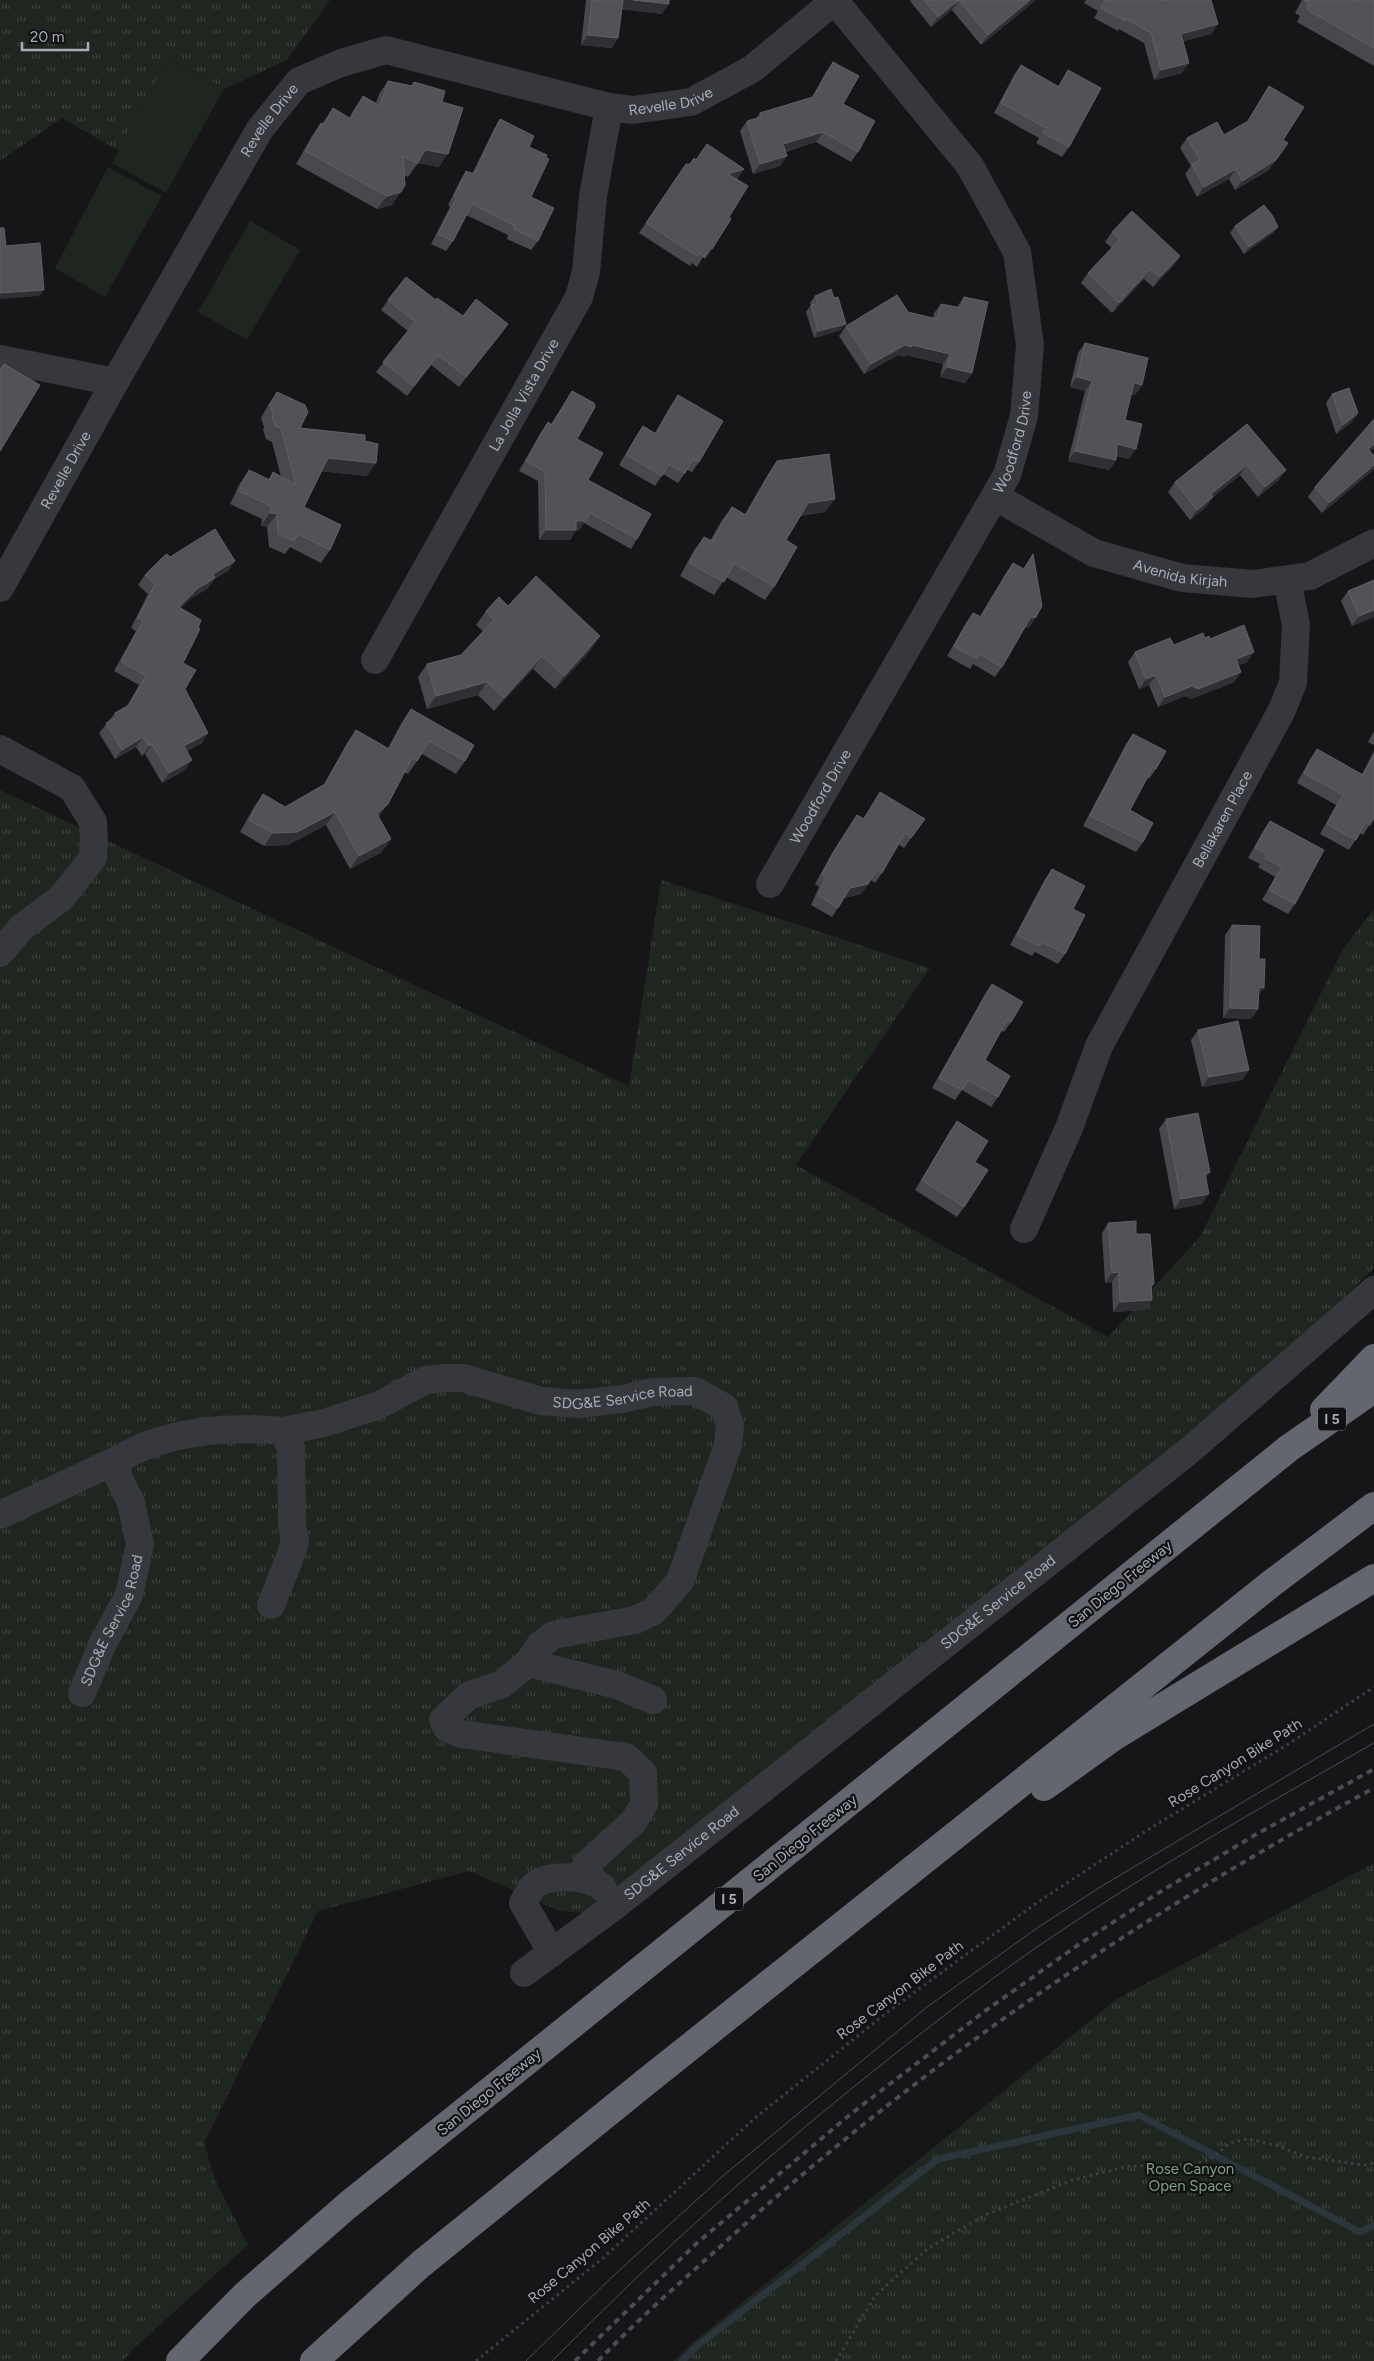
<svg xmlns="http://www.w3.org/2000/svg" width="1374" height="2361" font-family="Figtree,sans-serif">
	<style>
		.grass { fill: url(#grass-tufts) }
		.pitch { fill: #1e261f }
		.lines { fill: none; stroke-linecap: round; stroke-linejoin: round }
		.stream { stroke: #2c353c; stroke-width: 7 }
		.path { stroke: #3d3f44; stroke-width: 3; stroke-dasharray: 2.5 4; stroke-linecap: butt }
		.minor { stroke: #37383d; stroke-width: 28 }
		.highway { stroke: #63666e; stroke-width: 28 }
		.tram { stroke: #4a4c52; stroke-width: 1 }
		.rail { stroke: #4a4c52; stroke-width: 4; stroke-dasharray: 6 5; stroke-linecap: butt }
		.wall { fill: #47494d }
		.shaded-wall { fill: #2f3033 }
		.building { fill: #525359; stroke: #5f6168 }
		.labels { text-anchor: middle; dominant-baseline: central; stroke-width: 4.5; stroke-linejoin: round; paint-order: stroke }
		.shield { fill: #111113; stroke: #7b7e86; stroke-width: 1 }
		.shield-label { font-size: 14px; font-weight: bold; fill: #a8adb8 }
		.street-label { font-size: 15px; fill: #a8adb8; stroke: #111113 }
		.park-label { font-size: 15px; fill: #7fa381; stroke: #111113 }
	</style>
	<defs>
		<pattern id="grass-tufts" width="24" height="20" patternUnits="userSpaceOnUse" patternTransform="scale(1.25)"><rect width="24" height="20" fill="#1e261f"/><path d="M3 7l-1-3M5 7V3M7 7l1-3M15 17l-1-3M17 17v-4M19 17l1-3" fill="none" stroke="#3c433d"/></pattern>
	</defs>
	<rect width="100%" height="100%" fill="#161618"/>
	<!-- grass -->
	<g class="grass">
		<polygon points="0,0 330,0 287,60 224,89 169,58 119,151 62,118 0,161"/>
		<polygon points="0,790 629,1086 661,880 930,968 796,1165 1108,1337 1200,1237 1343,949 1374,909 1374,1268 1236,1405 604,1915 560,1911 469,1871 318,1911 204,2143 216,2182 248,2245 134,2348 123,2361 0,2361"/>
		<polygon points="1374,1863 1374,2361 673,2361 691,2344 1117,1999"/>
	</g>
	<!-- pitch -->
	<g class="pitch">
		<polygon points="169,58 224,89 166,193 112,163"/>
		<polygon points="108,167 162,196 105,297 55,268"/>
		<polygon points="250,221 300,250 247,340 198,312"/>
	</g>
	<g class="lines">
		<!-- stream -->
		<polyline class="stream" points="682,2361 696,2347 938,2159 1139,2115 1360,2232 1374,2225"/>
		<!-- path -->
		<g class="path">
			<polyline points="476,2361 603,2258 755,2118 889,2011 1038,1902 1146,1831 1290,1743 1374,1687"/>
			<polyline points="836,2361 875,2296 927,2249 985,2215 1070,2181 1128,2166 1189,2165 1211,2159 1230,2143 1248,2139 1278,2146 1306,2157 1365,2165 1374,2163"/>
		</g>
		<!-- minor -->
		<g class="minor">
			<polyline points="0,359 115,382"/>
			<path id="s1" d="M996,497L1094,553L1182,578L1253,584L1310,576L1374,543"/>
			<path id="s2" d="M0,588L115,382L260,129L299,81L341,63L386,50L609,107L633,110L691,102L752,69L834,1"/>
			<path id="s3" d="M375,660L579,297L586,272L593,196L609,107"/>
			<polyline points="0,749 72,788 93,822 94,840 93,858 61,898 21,928 0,953"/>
			<path id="s4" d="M770,884L1007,475L1024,416L1030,345L1017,252L970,166L834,0"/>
			<path id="s5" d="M1024,1229L1069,1128L1099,1046L1281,712L1293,683L1296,625L1287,580"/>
			<polyline points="0,1515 117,1460"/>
			<path id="s6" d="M271,1605L289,1560L295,1541L292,1526L291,1448L283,1431L324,1423L379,1405L426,1380L446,1378H463L541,1401L577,1404L623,1399L652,1392L695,1391L724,1407L730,1426L728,1445L680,1581L654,1611L635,1620L553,1635L540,1645L528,1663"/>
			<path id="s7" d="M82,1693L102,1645L129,1595L140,1544L131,1503L118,1476L117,1460C166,1430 227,1426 283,1431"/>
			<polyline points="592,1880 586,1865 634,1821 644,1804 643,1773 626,1757 461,1734 447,1728 443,1720 468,1696 502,1684 528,1663 617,1685 653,1700"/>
			<path d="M552,1953L523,1903C526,1898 529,1890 534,1886C549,1873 589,1875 603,1888"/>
			<path id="s8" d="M524,1973L616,1905L1190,1450L1374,1290"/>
		</g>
		<!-- highway -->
		<g class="highway">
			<polyline points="1324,1410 1374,1358"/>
			<polyline points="1044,1787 1115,1736 1374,1578"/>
			<polyline points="180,2361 245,2295 348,2205 1289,1448 1374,1389"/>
			<polyline points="314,2361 421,2264 647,2081 1272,1583 1374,1506"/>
		</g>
		<!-- tram -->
		<g class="tram">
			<polyline points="526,2361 612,2277 724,2175 927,2007 1040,1926 1102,1886 1374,1724"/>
			<path d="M552,2361C660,2251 774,2149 896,2053C942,2017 988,1981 1037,1947C1145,1873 1260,1808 1374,1743"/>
		</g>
		<!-- rail -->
		<g class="rail">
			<polyline points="575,2361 697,2243 852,2113 985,2011 1078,1945 1163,1890 1255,1835 1374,1769"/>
			<path d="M598,2361C641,2316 688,2276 733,2235C928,2060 1144,1913 1374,1788"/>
		</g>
	</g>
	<!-- wall -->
	<g class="wall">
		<polygon points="586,0 669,0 662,14 622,9 618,38 612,48 581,45"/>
		<polygon points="911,0 1036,0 981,45 952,10 931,27 910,1"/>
		<polygon points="1086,0 1167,0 1218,24 1211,34 1183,41 1182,73 1154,80 1144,43 1119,29 1118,31 1094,18 1098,11 1084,3"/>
		<polygon points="1302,0 1348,0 1350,1 1350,0 1374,0 1374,66 1297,22 1300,16 1295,13"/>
		<polygon points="833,62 843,104 858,152 851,162 816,142 785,152 787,156 780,166 753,174 740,131 747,121 756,119 760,113 812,97 826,72"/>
		<polygon points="1021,65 1058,86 1068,70 1069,147 1062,157 1036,143 1039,138 994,113 1014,75"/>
		<polygon points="388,81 411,86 414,82 442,102 439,167 418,163 408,177 404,175 392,205 377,209 296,164 312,136 321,123 322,124 333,108 349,118 354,109 363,96 376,103 379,94"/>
		<polygon points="1269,86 1283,140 1269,170 1235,190 1229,179 1197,197 1185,174 1191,166 1180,148 1187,138 1224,135 1247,122"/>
		<polygon points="500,119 529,147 531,197 538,241 531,250 507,239 508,235 466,215 453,241 446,251 431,244 450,207 448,205 460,181 466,171 472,174 494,129"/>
		<polygon points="707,144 744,169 737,179 729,217 712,249 705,259 703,257 697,267 692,263 690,266 639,233 686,164 690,164 696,160"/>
		<polygon points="1235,226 1278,227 1273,233 1244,254 1230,233"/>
		<polygon points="1112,232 1180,256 1173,266 1153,287 1144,279 1112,313 1081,283 1088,273 1112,248 1105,242"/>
		<polygon points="815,296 841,330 814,338 806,312 811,305 810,303"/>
		<polygon points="964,297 972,373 965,383 940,377 943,364 906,355 905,357 898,355 864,374 839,336 846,326 908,312 933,318 934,313 941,304 957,307"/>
		<polygon points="388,300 436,300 463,316 501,334 459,387 431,365 407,396 376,372 408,331 381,310"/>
		<polygon points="1085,343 1142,385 1135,395 1131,394 1125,420 1129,459 1116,456 1116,460 1109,470 1068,461 1085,391 1070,387 1078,353"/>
		<polygon points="572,391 577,439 588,480 637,539 631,549 584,523 578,531 576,530 570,540 539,540 538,481 519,471 541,432 548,422 551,424"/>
		<polygon points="277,392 300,428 365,441 367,476 321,471 304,507 330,550 321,563 290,547 285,554 269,547 267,527 261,526 262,519 230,504 240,483 249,470 268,480 273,472 281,477 272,442 266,439 263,430 264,427 261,418 268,405"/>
		<polygon points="1332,394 1358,413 1351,423 1336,434 1326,403"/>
		<polygon points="678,395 699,462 692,472 687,470 678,483 663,474 655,486 619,465 636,436 643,426 655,433 671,405"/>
		<polygon points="1374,419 1374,448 1370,451 1374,456 1374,468 1372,471 1322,513 1308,497 1315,487"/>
		<polygon points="1247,424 1279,480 1258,497 1240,475 1213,497 1206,507 1190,520 1168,492 1175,482"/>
		<polygon points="777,461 825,512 800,516 786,540 774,587 765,600 726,577 714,595 680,576 694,550 704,537 710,541 722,520 732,507 745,514 768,474"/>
		<polygon points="1033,554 1036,617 1029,627 1025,628 1002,667 995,677 973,664 970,669 947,656 966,623 973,613 980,616 1006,573 1013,563 1023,569"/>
		<polygon points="170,557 235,561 228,571 214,579 208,588 190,599 181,608 185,689 202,743 187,751 185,770 162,783 145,754 142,756 136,747 115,759 99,733 115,713 127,706 139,685 114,671 136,631 131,628 148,594 138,585 145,575"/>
		<polygon points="1348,591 1374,617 1352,626 1341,601"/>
		<polygon points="508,606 591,650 555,689 533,669 494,711 478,695 427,709 418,677 427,664 461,655 483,631 476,625 486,611"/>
		<polygon points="1205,638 1210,639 1254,652 1247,662 1238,665 1241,672 1234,682 1191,699 1185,696 1158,707 1149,685 1139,689 1128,662 1135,652 1174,645"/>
		<polygon points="411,709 465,761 456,774 422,754 408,774 404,772 379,817 382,852 350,869 326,825 288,845 264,846 240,832 254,807 263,794 285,807 323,786 347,743 356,730 388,748 402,722"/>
		<polygon points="1374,731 1374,745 1368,742"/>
		<polygon points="1133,734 1156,769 1149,779 1147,778 1130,810 1143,842 1136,852 1083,826 1126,744"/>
		<polygon points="1317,749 1362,774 1374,751 1374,818 1363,835 1360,833 1349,850 1320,834 1336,805 1297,783 1310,759"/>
		<polygon points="880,792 925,819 904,848 898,844 882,873 875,883 871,880 861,894 844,898 832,917 811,905 819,887 815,884 832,853 857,815 863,819"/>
		<polygon points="1270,821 1295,904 1288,914 1262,900 1275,877 1258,867 1260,864 1248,858 1263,831"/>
		<polygon points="1052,869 1073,909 1065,954 1058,964 1035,952 1032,956 1010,945 1045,879"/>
		<polygon points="1232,925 1258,996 1258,1009 1251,1019 1223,1018 1225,935"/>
		<polygon points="992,984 1011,1022 1004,1032 1001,1031 985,1060 998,1097 991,1107 962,1090 955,1100 932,1088 985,994"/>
		<polygon points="1198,1030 1249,1070 1242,1080 1202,1087 1191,1040"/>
		<polygon points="1166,1119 1210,1172 1206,1178 1202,1204 1174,1209 1159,1129"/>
		<polygon points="957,1121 975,1162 964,1207 957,1217 915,1190 950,1131"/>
		<polygon points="1108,1223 1136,1234 1154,1284 1151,1288 1152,1300 1145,1310 1113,1312 1112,1282 1105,1283 1102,1233"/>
	</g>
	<!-- shaded-wall -->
	<g class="shaded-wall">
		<polygon points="622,0 633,0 669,4 662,14 616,9"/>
		<polygon points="959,0 952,10 931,27 938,17"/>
		<polygon points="1030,0 1036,0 981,45 988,35"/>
		<polygon points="1218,24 1211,34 1174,44 1181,34"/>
		<polygon points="588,35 618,38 612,48 581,45"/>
		<polygon points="1189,63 1182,73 1154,80 1161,70"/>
		<polygon points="823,132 816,142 776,154 783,144"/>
		<polygon points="425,150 448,154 439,167 416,163"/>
		<polygon points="787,156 780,166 753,174 760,164"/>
		<polygon points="1276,160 1269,170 1235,190 1242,181"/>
		<polygon points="744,169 737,179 728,174"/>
		<polygon points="1236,169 1229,179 1197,197 1204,187"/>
		<polygon points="401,192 392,205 377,209 387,196"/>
		<polygon points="1278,227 1273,233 1244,254 1249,247"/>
		<polygon points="1180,256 1173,266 1153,287 1160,277"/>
		<polygon points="1151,269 1144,279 1112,313 1119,303"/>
		<polygon points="44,290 39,296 0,299 0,293"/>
		<polygon points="508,324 501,334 459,387 466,377"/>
		<polygon points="846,324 841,330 814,338 818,331"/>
		<polygon points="905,345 912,345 950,354 943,364 906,355 905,357 898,355 864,374 871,364"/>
		<polygon points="438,355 431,365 407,396 414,386"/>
		<polygon points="947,367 972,373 965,383 940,377"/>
		<polygon points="1077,377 1092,381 1085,391 1070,387"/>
		<polygon points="1134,383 1142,385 1135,395 1127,393"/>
		<polygon points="1358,413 1351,423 1336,434 1343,425"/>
		<polygon points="1117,444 1136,449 1129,459 1110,454"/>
		<polygon points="1374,444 1374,448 1361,459 1368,449"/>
		<polygon points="1075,451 1116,460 1109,470 1068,461"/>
		<polygon points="328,458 376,463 367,476 319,471"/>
		<polygon points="1247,465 1240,475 1204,504 1211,494"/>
		<polygon points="1374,465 1374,468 1372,471 1322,513 1329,503"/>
		<polygon points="1286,470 1279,480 1258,497 1265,487"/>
		<polygon points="1213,497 1206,507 1190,520 1197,510"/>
		<polygon points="835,499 825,512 798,516 808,503"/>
		<polygon points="270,513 277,514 267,527 261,526"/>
		<polygon points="576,521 585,521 578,531 576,530 570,540 539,540 546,530"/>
		<polygon points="235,561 228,571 214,579 208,588 190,599 172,617 179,607 197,589 213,574"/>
		<polygon points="1374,610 1374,617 1352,626 1359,616"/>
		<polygon points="1036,617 1029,627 1023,628 1030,618"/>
		<polygon points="600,636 591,650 555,689 564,676"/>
		<polygon points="1254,652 1247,662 1229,669 1236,659"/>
		<polygon points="542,656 533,669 494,711 504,698"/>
		<polygon points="1241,672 1234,682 1191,699 1185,696 1158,707 1165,697 1192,686"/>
		<polygon points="1156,675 1149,685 1139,689 1146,679"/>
		<polygon points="487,682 478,695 427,709 436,696"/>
		<polygon points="208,733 202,743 177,756 184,746"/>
		<polygon points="143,737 136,747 115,759 122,750"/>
		<polygon points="152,744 145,754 142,756 149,746"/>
		<polygon points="192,760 185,770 162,783 169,773"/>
		<polygon points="388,804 379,816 368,827 377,814"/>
		<polygon points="335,812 326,825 288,845 264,846 273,833"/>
		<polygon points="391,839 382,852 350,869 359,856"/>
		<polygon points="868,884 861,894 843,898 850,888"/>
		<polygon points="1259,987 1264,988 1257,997"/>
		<polygon points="1230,1008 1258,1009 1251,1019 1223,1018"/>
		<polygon points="1249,1070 1242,1080 1202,1087 1209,1077"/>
		<polygon points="1210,1172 1203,1182 1205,1174"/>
		<polygon points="1209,1194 1202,1204 1174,1209 1181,1199"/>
		<polygon points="1119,1272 1112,1282 1105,1283 1112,1273"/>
		<polygon points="1152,1300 1145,1310 1113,1312 1120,1302"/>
	</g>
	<!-- building -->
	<g class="building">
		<polygon points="592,0 623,0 618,38 588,35"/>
		<polygon points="633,0 669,0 669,4"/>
		<polygon points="924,0 959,0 938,17"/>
		<polygon points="959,0 1030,0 988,35"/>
		<polygon points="1103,0 1167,0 1168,1 1171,0 1211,0 1218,24 1181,34 1189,63 1161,70 1151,33 1126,19 1125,21 1101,8 1105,1"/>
		<polygon points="1304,0 1348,0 1351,2 1352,0 1374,0 1374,48 1306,9 1309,3"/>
		<polygon points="833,62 859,76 843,104 875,121 858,152 823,132 783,144 787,156 760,164 747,121 761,117 760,113 813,97"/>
		<polygon points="1021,65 1059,87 1068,70 1101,88 1069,147 1043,133 1046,128 1001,103"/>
		<polygon points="388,81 412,86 414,82 445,91 442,102 463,108 448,154 425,150 417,164 403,156 405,185 401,192 387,196 305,151 321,123 324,125 333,108 351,119 363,96 380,106"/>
		<polygon points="1269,86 1304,107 1283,140 1288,143 1276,160 1242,181 1236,169 1204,187 1192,165 1200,160 1187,138 1217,122 1224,135 1248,121"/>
		<polygon points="500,119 534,136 529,147 547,155 546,158 549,159 531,197 554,208 538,241 514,229 515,226 472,204 453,241 438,234 457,197 454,196 466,171 474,174"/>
		<polygon points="707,144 744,169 728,174 748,186 729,217 731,219 712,249 710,247 704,257 699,253 697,256 646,223 686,164 690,164 694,158 696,160"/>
		<polygon points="1264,205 1272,215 1278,227 1249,247 1235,226"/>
		<polygon points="1132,211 1180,256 1160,277 1151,269 1119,303 1088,273 1120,239 1112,232"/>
		<polygon points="0,228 4,228 6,246 40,243 44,290 0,293"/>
		<polygon points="406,277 436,300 437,298 463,316 476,299 508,324 466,377 438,355 414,386 383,362 415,322 388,300"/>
		<polygon points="831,289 834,298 838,297 846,324 818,331 811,305 818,303 815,296"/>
		<polygon points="897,295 908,312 937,319 941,304 961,308 964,297 988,302 972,373 947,367 950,354 912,345 912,347 905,345 871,364 846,326"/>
		<polygon points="1085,343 1148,358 1142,385 1134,383 1125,420 1142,424 1136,449 1117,444 1116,460 1075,451 1092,381 1077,377"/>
		<polygon points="4,364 40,385 0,451 0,370"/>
		<polygon points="1349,388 1358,413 1343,425 1332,394"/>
		<polygon points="572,391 594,403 595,407 577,439 603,453 588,480 651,514 637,539 590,513 585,521 576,521 576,530 546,530 545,472 526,461 548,422 552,425"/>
		<polygon points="277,392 305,405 308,412 300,428 365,435 365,441 378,444 376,463 328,458 304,507 341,525 330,550 298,534 294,541 278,534 277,514 270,513 271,506 239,491 249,470 270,480 273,472 296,485 281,428 275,426 272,417 273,414 270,405"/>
		<polygon points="678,395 723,421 699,462 693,459 685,473 669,464 662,476 626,455 643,426 656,434"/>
		<polygon points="1374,419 1374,444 1368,449 1374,456 1374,465 1329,503 1315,487"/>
		<polygon points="1247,424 1286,470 1265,487 1247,465 1211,494 1213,497 1197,510 1175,482"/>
		<polygon points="829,454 835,499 808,503 786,540 797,547 774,587 734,563 724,582 689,563 704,537 712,541 732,507 746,515 777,461"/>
		<polygon points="215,529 235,561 213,574 215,578 197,589 179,607 201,620 198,628 200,629 183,663 196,670 185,689 208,733 184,746 192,760 169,773 152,744 149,746 143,737 122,750 106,723 117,717 115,713 129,705 146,676 121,661 143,621 138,618 155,584 145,575 163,557 167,554 170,557"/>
		<polygon points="1033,554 1042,606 1036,617 1030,618 1002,667 980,654 977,659 954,646 973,613 981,617 1013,563 1024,569"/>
		<polygon points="536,576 600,636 564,676 542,656 504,698 487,682 436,696 427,664 461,655 494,620 486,611 499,597 508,606"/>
		<polygon points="1374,580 1374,610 1359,616 1348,591"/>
		<polygon points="1244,625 1254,652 1236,659 1241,672 1198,689 1192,686 1165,697 1156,675 1146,679 1135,652 1170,638 1174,645 1203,633 1205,638 1209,636 1210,639"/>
		<polygon points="411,709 474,745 465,761 429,741 417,761 412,758 388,804 377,814 391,839 359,856 335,812 297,832 273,833 249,820 263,794 285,807 325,784 356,730 389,749"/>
		<polygon points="1133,734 1166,751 1156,769 1153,767 1130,810 1153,823 1143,842 1090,816"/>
		<polygon points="1317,749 1363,775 1374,754 1374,818 1370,825 1366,822 1356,840 1327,824 1343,795 1304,773"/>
		<polygon points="880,792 925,819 911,838 905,833 882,873 877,870 868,884 850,888 838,908 818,895 826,877 822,874 839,843 857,815 864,819"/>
		<polygon points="1270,821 1324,850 1295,904 1269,890 1282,867 1265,858 1267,854 1255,848"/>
		<polygon points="1052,869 1085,886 1073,909 1085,915 1065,954 1042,942 1039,946 1017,935"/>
		<polygon points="1232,925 1260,926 1259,959 1265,959 1264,988 1259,987 1258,1009 1230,1008"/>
		<polygon points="992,984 1023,1002 1011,1022 1007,1020 985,1060 1010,1076 998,1097 968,1080 962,1090 939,1078"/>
		<polygon points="1238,1021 1249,1070 1209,1077 1198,1030"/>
		<polygon points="1198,1113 1210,1172 1205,1174 1209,1194 1181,1199 1166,1119"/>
		<polygon points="957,1121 988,1141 975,1162 988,1170 964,1207 922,1180"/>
		<polygon points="1136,1221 1136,1234 1150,1234 1154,1284 1151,1284 1152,1300 1120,1302 1119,1272 1112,1273 1108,1223"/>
	</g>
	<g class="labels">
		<!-- shield labels -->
		<g class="shield">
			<rect x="1318" y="1407.5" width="28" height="23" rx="4"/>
			<rect x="715" y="1887.5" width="28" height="23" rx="4"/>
		</g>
		<g class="shield-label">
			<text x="1332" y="1419">I 5</text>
			<text x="729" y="1899">I 5</text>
		</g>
		<!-- street labels -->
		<g class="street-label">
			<text stroke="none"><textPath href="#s2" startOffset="975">Revelle Drive</textPath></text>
			<text stroke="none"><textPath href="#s2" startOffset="540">Revelle Drive</textPath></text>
			<text stroke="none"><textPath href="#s3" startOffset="304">La Jolla Vista Drive</textPath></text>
			<text stroke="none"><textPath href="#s4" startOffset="506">Woodford Drive</textPath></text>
			<text stroke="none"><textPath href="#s2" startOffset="135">Revelle Drive</textPath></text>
			<text stroke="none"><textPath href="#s1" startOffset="202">Avenida Kirjah</textPath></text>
			<text stroke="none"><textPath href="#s4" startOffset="101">Woodford Drive</textPath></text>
			<text stroke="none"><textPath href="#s5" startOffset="456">Bellakaren Place</textPath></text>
			<text stroke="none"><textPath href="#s6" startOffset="534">SDG&amp;E Service Road</textPath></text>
			<text transform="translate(1120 1584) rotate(-39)">San Diego Freeway</text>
			<text stroke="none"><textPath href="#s8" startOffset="602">SDG&amp;E Service Road</textPath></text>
			<text stroke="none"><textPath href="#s7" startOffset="79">SDG&amp;E Service Road</textPath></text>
			<text transform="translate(1235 1763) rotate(-32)">Rose Canyon Bike Path</text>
			<text transform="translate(805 1838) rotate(-39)">San Diego Freeway</text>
			<text stroke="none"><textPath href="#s8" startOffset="198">SDG&amp;E Service Road</textPath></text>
			<text transform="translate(900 1990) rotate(-37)">Rose Canyon Bike Path</text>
			<text transform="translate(489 2092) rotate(-39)">San Diego Freeway</text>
			<text transform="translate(589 2251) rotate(-40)">Rose Canyon Bike Path</text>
		</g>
		<!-- park labels -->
		<g class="park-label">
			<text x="1190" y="2169">Rose Canyon<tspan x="1190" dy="17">Open Space</tspan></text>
		</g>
	</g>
	<!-- scale -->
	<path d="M22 42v8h66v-8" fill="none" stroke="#a8adb8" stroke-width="2.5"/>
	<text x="30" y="42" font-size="15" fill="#a8adb8" stroke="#111113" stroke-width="4" paint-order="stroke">20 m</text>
</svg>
